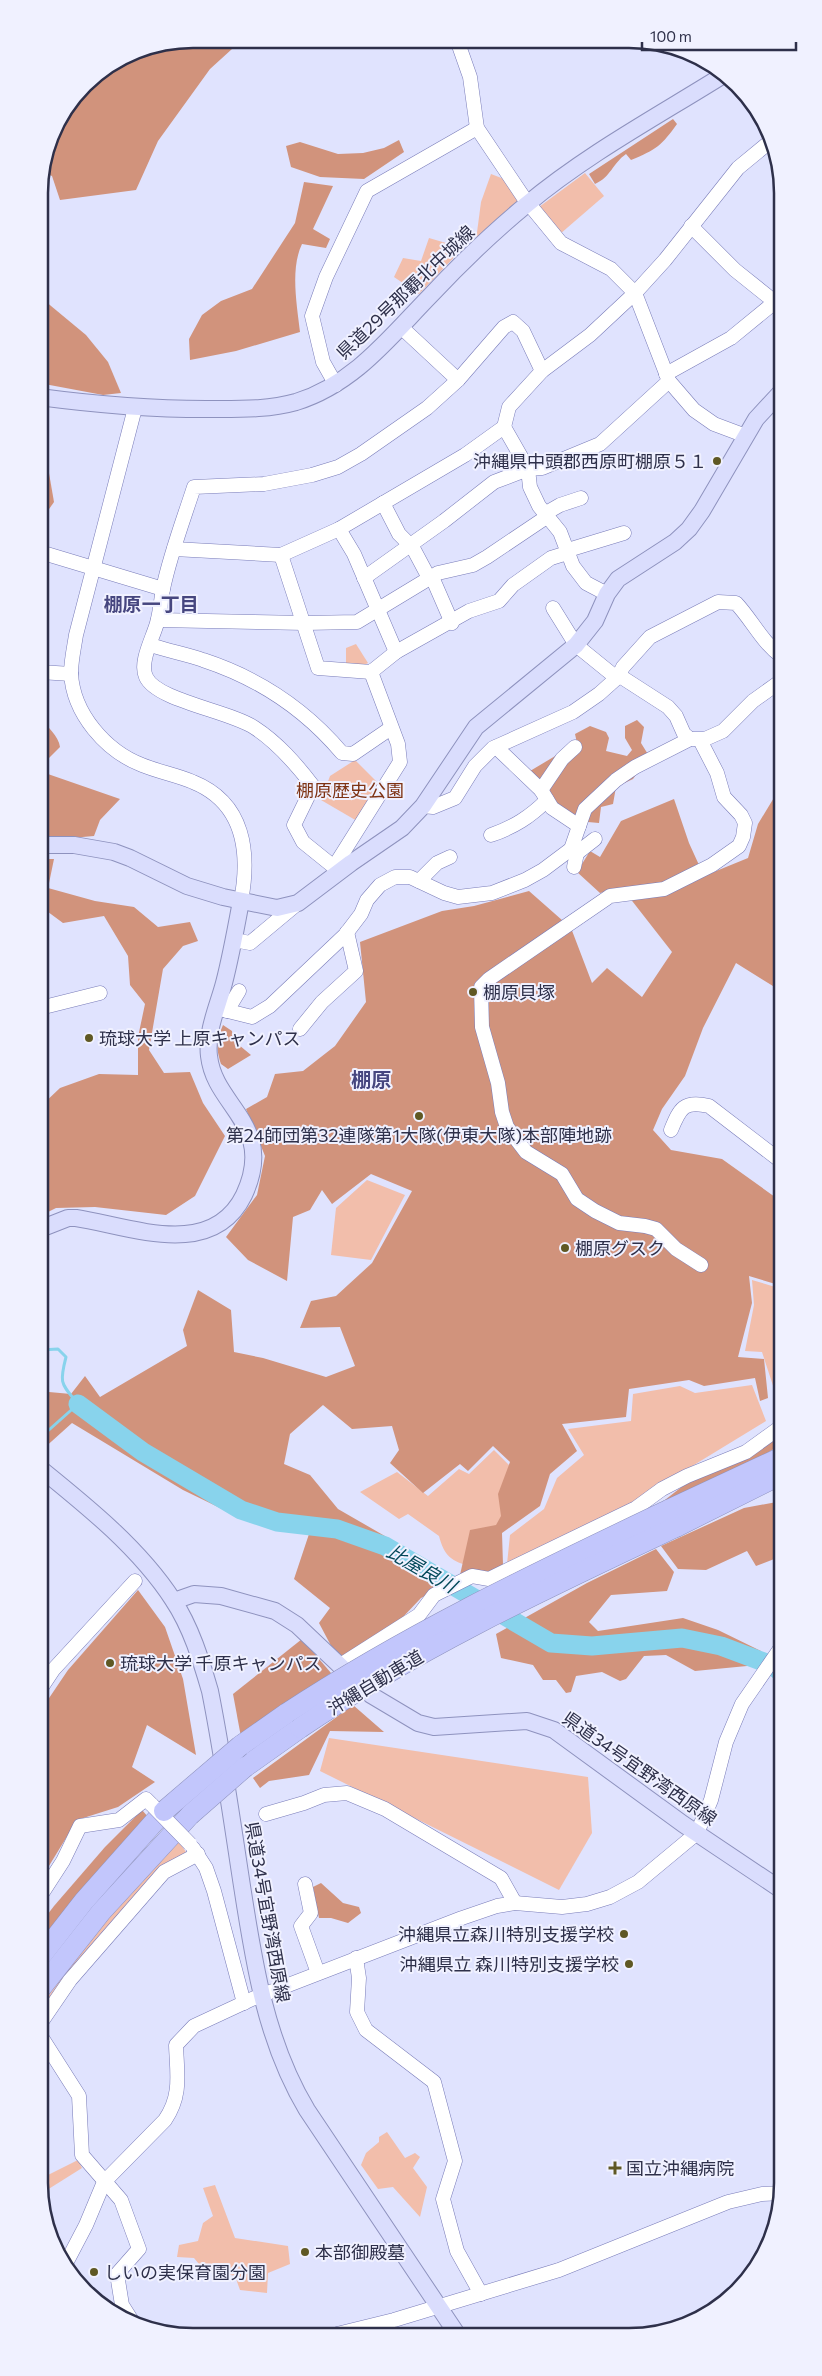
<svg xmlns="http://www.w3.org/2000/svg" width="822" height="2376" font-family="Commissioner,'Noto Sans JP',sans-serif">
	<style>
		.green { fill: #f2beab }
		.forest { fill: #d1937c }
		.lines { fill: none; stroke-linecap: round; stroke-linejoin: round }
		.stream { stroke: #88d3ec; stroke-width: 3 }
		.river { stroke: #88d3ec; stroke-width: 19 }
		.minor-casing { stroke: #797cb9; stroke-width: 15 }
		.major-casing { stroke: #8e92be; stroke-width: 18 }
		.highway-casing { stroke: #8e92be; stroke-width: 21 }
		.minor { stroke: #fff; stroke-width: 14 }
		.major { stroke: #daddfd; stroke-width: 16 }
		.highway { stroke: #c2c6fc; stroke-width: 20 }
		.minor-bridge-casing { stroke: #797cb9; stroke-width: 15; stroke-linecap: butt }
		.highway-bridge-casing { stroke: #8e92be; stroke-width: 21; stroke-linecap: butt }
		.minor-bridge { stroke: #fff; stroke-width: 14 }
		.highway-bridge { stroke: #c2c6fc; stroke-width: 20 }
		.poi-dot { fill: #5f5824; stroke: #f0f1ff; stroke-width: 2 }
		.labels { text-anchor: middle; dominant-baseline: central; stroke-width: 4; stroke-linejoin: round; paint-order: stroke }
		.street-label { font-size: 18px; fill: #2e304a; stroke: #f0f1ff }
		.poi-label { font-size: 18px; fill: #2e304a; stroke: #f0f1ff; text-anchor: start }
		.park-label { font-size: 18px; fill: #7e3314; stroke: #f0f1ff }
		.neighbourhood-label { font-size: 19px; font-weight: bold; fill: #46467f; stroke: #f0f1ff }
		.water-label { font-size: 19px; font-style: italic; fill: #04495a; stroke: #f0f1ff }
		.quarter-label { font-size: 20px; font-weight: bold; fill: #46467f; stroke: #f0f1ff }
		.rim { fill: none; stroke: #2e304a; stroke-width: 2.5 }
	</style>
	<rect width="100%" height="100%" fill="#e0e3fe"/>
	<!-- green -->
	<g class="green">
		<polygon points="585,173 604,196 560,234 539,207"/>
		<polygon points="491,174 504,179 519,201 476,240 481,202"/>
		<polygon points="429,238 463,248 419,294 394,277 403,258 421,261"/>
		<polygon points="356,644 368,663 364,665 346,663 346,648"/>
		<polygon points="355,760 380,785 357,821 321,800 330,776"/>
		<polygon points="367,1180 405,1195 371,1260 331,1255 336,1208"/>
		<polygon points="752,1280 782,1289 782,1399 778,1401 762,1352 745,1351 754,1305"/>
		<polygon points="752,1385 766,1421 630,1504 507,1564 510,1535 544,1509 557,1478 584,1455 568,1429 631,1421 633,1394 680,1386 695,1393"/>
		<path d="M494,1450L514,1470L504,1522L471,1566C452,1562 444,1556 439,1536L408,1514L399,1519L360,1492L397,1472L428,1496L459,1469L469,1474Z"/>
		<polygon points="329,1738 588,1777 592,1833 559,1890 320,1771"/>
		<polygon points="179,1842 186,1852 132,1898 88,1950 42,2017 41,2006 105,1919"/>
		<polygon points="387,2132 405,2158 415,2153 420,2157 413,2168 427,2187 420,2217 393,2187 378,2189 361,2165 366,2153 379,2142 379,2137"/>
		<polygon points="78,2160 82,2168 47,2190 42,2204 42,2178"/>
		<polygon points="215,2185 235,2238 288,2246 290,2264 268,2273 267,2293 240,2290 235,2276 203,2269 194,2258 177,2257 179,2245 198,2241 203,2223 213,2216 203,2188"/>
	</g>
	<!-- forest -->
	<g class="forest">
		<polygon points="193,39 243,39 210,69 158,141 136,190 60,200 52,176 42,172 55,125 91,77 134,50"/>
		<path d="M673,119L677,124C662,145 656,150 631,160L626,154C612,164 611,177 595,184L589,174Z"/>
		<polygon points="399,140 404,152 364,179 320,177 291,167 286,146 300,142 338,154 363,153 384,148"/>
		<path d="M304,182L333,186L313,229L330,239L326,248L302,244C290,269 297,305 300,332L236,351L190,360L189,339L202,315L221,301L252,289L295,223Z"/>
		<polygon points="39,296 86,335 108,362 121,393 103,395 39,383"/>
		<polygon points="39,441 45,450 54,502 40,522"/>
		<polygon points="781,710 781,991 736,963 703,1028 685,1076 662,1109 653,1130 671,1150 722,1159 782,1202 782,1286 749,1276 752,1303 738,1357 764,1359 768,1398 760,1401 755,1378 704,1386 689,1380 629,1389 626,1417 562,1424 577,1451 550,1474 540,1506 502,1533 503,1565 488,1572 472,1569 460,1575 470,1530 496,1525 501,1516 498,1494 510,1462 493,1446 468,1471 460,1464 423,1493 390,1463 399,1450 392,1426 352,1429 323,1405 290,1434 284,1464 310,1475 338,1509 397,1543 390,1555 442,1587 421,1598 402,1618 338,1659 319,1623 330,1608 294,1579 309,1534 249,1522 183,1490 72,1423 42,1450 41,1412 46,1409 49,1392 71,1394 85,1376 100,1397 187,1346 183,1330 198,1290 231,1310 234,1352 263,1358 326,1377 355,1366 340,1327 300,1328 311,1301 336,1296 372,1263 412,1191 371,1174 332,1204 322,1190 310,1210 293,1217 287,1281 248,1260 226,1237 257,1195 265,1156 246,1109 267,1097 275,1074 303,1071 335,1046 366,1002 360,942 442,911 474,906 529,891 571,928 592,983 607,968 642,997 672,952 622,888 600,893 577,872 590,851 600,857 621,821 674,799 689,843 704,876 748,858 758,824 778,791"/>
		<path d="M40,717C46,726 59,736 60,747L44,763L42,769L45,773L120,799L100,820L94,836L71,838L40,836Z"/>
		<polygon points="637,720 644,727 641,743 649,756 633,779 616,787 613,804 601,807 599,823 577,821 525,774 577,743 575,734 590,726 606,732 609,738 606,751 627,756 632,750 625,738 625,726"/>
		<polygon points="40,859 54,859 48,888 95,901 134,907 158,927 190,922 198,941 183,946 163,969 149,1050 164,1073 190,1072 203,1103 225,1136 195,1196 166,1215 95,1207 56,1208 40,1216 40,1107 60,1088 99,1074 138,1075 138,1037 145,1004 130,985 128,956 104,916 63,923 40,906"/>
		<path d="M223,1025L232,1031L233,1040L251,1055L228,1069L221,1064C216,1047 216,1042 223,1025Z"/>
		<polygon points="782,1432 782,1444 735,1472 652,1510 688,1482"/>
		<polygon points="782,1501 782,1556 756,1566 747,1551 706,1570 678,1569 661,1546 744,1508"/>
		<polygon points="656,1549 674,1572 667,1591 611,1595 589,1622 598,1631 683,1618 718,1630 761,1651 747,1666 695,1671 666,1655 644,1656 626,1679 620,1681 602,1672 576,1676 571,1692 566,1693 556,1680 543,1680 533,1665 501,1658 496,1634 587,1583"/>
		<polygon points="138,1590 165,1627 183,1679 196,1755 147,1725 132,1767 155,1782 118,1807 77,1820 41,1879 41,1710 68,1670"/>
		<polygon points="302,1639 331,1673 241,1737 233,1694"/>
		<polygon points="353,1705 384,1732 330,1731 309,1775 269,1781 260,1788 253,1778"/>
		<polygon points="142,1810 149,1818 41,1942 41,1923 54,1906 105,1847"/>
		<polygon points="321,1883 343,1903 359,1907 361,1913 348,1923 331,1918 319,1918 313,1887"/>
	</g>
	<g class="lines">
		<!-- stream -->
		<path class="stream" d="M41,1350L58,1349L66,1357C59,1384 61,1383 78,1404L41,1437"/>
		<!-- river -->
		<polyline class="river" points="78,1404 143,1452 241,1510 277,1522 337,1529 385,1546 551,1643 592,1646 682,1638 721,1646 772,1665 782,1673"/>
		<!-- minor casing -->
		<g class="minor-casing">
			<g id="minor">
				<polyline points="457,40 470,77 477,128 524,198 561,243 611,269 635,293 669,381 694,410 714,424 746,436"/>
				<polyline points="691,226 735,270 780,306"/>
				<polyline points="401,327 458,380"/>
				<polyline points="666,374 731,338 775,302"/>
				<polyline points="336,385 323,362 312,316 326,277 367,191 477,128"/>
				<path d="M135,408L76,635C74,648 71,661 71,673C73,714 106,751 142,765C159,772 177,775 193,782C245,803 250,853 241,901"/>
				<polyline points="504,427 528,469 530,487 539,506 560,532 573,566 586,583 607,594"/>
				<polyline points="383,503 399,534 413,548 429,578"/>
				<polyline points="546,513 560,505 581,498"/>
				<polyline points="339,529 354,554 396,652"/>
				<polyline points="174,549 281,555 339,529 465,455 504,427 509,407 542,371 590,335 635,293 665,260 738,168 772,140"/>
				<polyline points="40,552 163,589"/>
				<polyline points="281,555 318,668 371,672 396,652 469,611 499,601 513,585 551,558 564,554 568,550 624,533"/>
				<polyline points="432,577 452,623"/>
				<polyline points="364,578 444,521 494,482 528,469 542,468 600,444 669,381"/>
				<polyline points="553,608 576,645 613,675 623,678 668,707 676,716 684,734 690,739"/>
				<polyline points="158,620 305,623 357,622 438,573 473,565 487,557 548,516"/>
				<path d="M151,645C168,651 186,654 203,660C258,678 305,709 342,753L353,754L391,728"/>
				<polyline points="40,672 71,674"/>
				<polyline points="700,740 717,773 724,797 741,815 745,823 743,837 739,846 712,865 664,889 610,896 489,979 481,987 482,1027 498,1083 502,1112 507,1127 526,1152 562,1174 577,1199 595,1211 619,1223 645,1226 656,1229 676,1249 701,1265"/>
				<polyline points="496,747 541,790 552,808 579,826"/>
				<polyline points="541,790 562,759 575,747"/>
				<path d="M423,806L433,807L455,798L475,766L493,748L573,712L599,694L618,677L623,667L650,637L718,602L736,603C752,620 762,642 781,656"/>
				<path d="M491,835C514,827 530,817 547,800"/>
				<polyline points="571,849 577,853 595,839"/>
				<polyline points="334,867 400,762 398,744 371,672"/>
				<polyline points="574,867 577,853"/>
				<path d="M338,873L334,867L303,842L294,825L313,786C296,764 278,743 255,728C230,711 157,701 146,677C139,662 153,638 157,623C160,612 161,600 163,589C170,555 183,521 194,487L264,484L312,475L338,467L361,454L427,408L458,380L504,327L513,322L523,331L542,371"/>
				<polyline points="419,881 437,863 450,857"/>
				<polyline points="234,940 250,943 298,903"/>
				<polyline points="40,1008 100,993"/>
				<polyline points="216,1008 252,1017 270,1006 345,935 361,914 367,900 380,885 395,877 410,877 444,893 458,897 492,893 525,880 543,870 571,849 585,809 616,780 635,767 690,739 705,739 723,731 753,701 781,681"/>
				<polyline points="227,1011 239,991"/>
				<polyline points="300,1029 322,1002 356,971 347,932"/>
				<path d="M671,1130C680,1108 684,1100 709,1106L782,1162"/>
				<polyline points="339,1666 419,1615 434,1595 472,1576 489,1579 636,1508 662,1489 687,1476 746,1452 782,1426"/>
				<polyline points="41,1688 53,1670 135,1581"/>
				<polyline points="266,1814 304,1803 324,1795 347,1793 385,1809 501,1878 515,1903"/>
				<polyline points="193,1848 206,1868 214,1891 244,2003"/>
				<polyline points="305,1884 311,1913 301,1926 318,1973"/>
				<polyline points="41,1895 63,1861 80,1826 119,1820 146,1799 152,1805"/>
				<polyline points="356,1958 359,1978 357,2012 366,2030 434,2082 455,2161 443,2199 457,2251 481,2294"/>
				<polyline points="42,2021 70,1980 164,1872 198,1854"/>
				<polyline points="42,2038 79,2096 82,2155 121,2200 139,2249 117,2274 122,2305 134,2324"/>
				<path d="M64,2267L86,2225L104,2182L165,2120C182,2095 177,2074 176,2045L194,2026L252,1999L462,1918L497,1906L515,1903L562,1907L587,1904L610,1897L638,1882L697,1833L711,1800L726,1742L742,1704L782,1646"/>
				<polyline points="337,2334 394,2320 559,2270 728,2202 762,2194 783,2193"/>
			</g>
		</g>
		<!-- major casing -->
		<g class="major-casing">
			<g id="major">
				<path d="M39,397C100,405 159,410 220,409C246,409 271,409 296,402C354,384 389,338 430,296C460,264 492,233 526,205C587,154 658,116 725,74"/>
				<polyline points="40,845 74,845 114,852 130,858 187,886 223,897 277,908 298,903 351,863 402,828 423,806 476,727 576,645 595,621 607,594 618,579 675,542 689,529 702,511 756,419 781,392"/>
				<path d="M40,1229L68,1218H76C129,1226 212,1261 244,1195C252,1178 256,1158 251,1140C241,1108 213,1091 209,1056C206,1031 218,1006 224,983C231,956 236,928 241,901"/>
				<path d="M41,1469C88,1507 140,1549 173,1600C191,1627 201,1660 210,1691C223,1756 232,1821 242,1886C254,1964 266,2042 307,2110L457,2334"/>
				<polyline points="174,1601 194,1594 221,1596 275,1611 297,1625 371,1695 418,1723 434,1727 527,1721 554,1730 683,1824 783,1891"/>
			</g>
		</g>
		<!-- highway casing -->
		<g class="highway-casing">
			<g id="highway">
				<polyline points="668,1510 782,1457"/>
				<polyline points="676,1527 782,1474"/>
				<polyline points="240,1746 287,1713"/>
				<polyline points="245,1767 300,1728"/>
				<polyline points="41,1956 84,1901 164,1811"/>
				<polyline points="41,1988 101,1912 190,1815"/>
			</g>
		</g>
		<!-- minor -->
		<use href="#minor" class="minor"/>
		<!-- major -->
		<use href="#major" class="major"/>
		<!-- highway -->
		<use href="#highway" class="highway"/>
		<!-- minor-bridge casing -->
		<g class="minor-bridge-casing">
			<polyline id="minor-bridge" points="152,1805 190,1844"/>
		</g>
		<!-- highway-bridge casing -->
		<g class="highway-bridge-casing">
			<g id="highway-bridge">
				<path d="M287,1713C409,1633 536,1573 668,1510"/>
				<path d="M300,1728C418,1648 547,1588 676,1527"/>
				<polyline points="164,1811 240,1746"/>
				<polyline points="190,1815 245,1767"/>
			</g>
		</g>
		<!-- minor-bridge -->
		<use href="#minor-bridge" class="minor-bridge"/>
		<!-- highway-bridge -->
		<use href="#highway-bridge" class="highway-bridge"/>
	</g>
	<!-- markers -->
	<g class="poi-dot">
		<circle cx="717" cy="461" r="5"/>
		<circle cx="473" cy="992" r="5"/>
		<circle cx="89" cy="1038" r="5"/>
		<circle cx="419" cy="1116" r="5"/>
		<circle cx="565" cy="1248" r="5"/>
		<circle cx="110" cy="1663" r="5"/>
		<circle cx="624" cy="1934" r="5"/>
		<circle cx="629" cy="1964" r="5"/>
		<path d="M612.5 2160.5h5v5h5v5h-5v5h-5v-5h-5v-5h5z"/>
		<circle cx="305" cy="2252" r="5"/>
		<circle cx="94" cy="2272" r="5"/>
	</g>
	<g class="labels">
		<!-- street labels -->
		<g class="street-label">
			<text transform="translate(405 292) rotate(-44)">県道29号那覇北中城線</text>
			<text transform="translate(375 1682) rotate(-31)">沖縄自動車道</text>
			<text transform="translate(640 1768) rotate(35)">県道34号宜野湾西原線</text>
			<text transform="translate(268 1912) rotate(80)">県道34号宜野湾西原線</text>
		</g>
		<!-- poi labels -->
		<g class="poi-label">
			<text x="707" y="461" text-anchor="end">沖縄県中頭郡西原町棚原５１</text>
			<text x="483" y="992">棚原貝塚</text>
			<text x="99" y="1038">琉球大学 上原キャンパス</text>
			<text x="419" y="1135" text-anchor="middle">第24師団第32連隊第1大隊(伊東大隊)本部陣地跡</text>
			<text x="575" y="1248">棚原グスク</text>
			<text x="120" y="1663">琉球大学 千原キャンパス</text>
			<text x="614" y="1934" text-anchor="end">沖縄県立森川特別支援学校</text>
			<text x="619" y="1964" text-anchor="end">沖縄県立 森川特別支援学校</text>
			<text x="626" y="2168">国立沖縄病院</text>
			<text x="315" y="2252">本部御殿墓</text>
			<text x="104" y="2272">しいの実保育園分園</text>
		</g>
		<!-- park labels -->
		<g class="park-label">
			<text x="350" y="790">棚原歴史公園</text>
		</g>
		<!-- neighbourhood labels -->
		<g class="neighbourhood-label">
			<text x="151" y="603">棚原一丁目</text>
		</g>
		<!-- water labels -->
		<g class="water-label">
			<text transform="translate(422 1568) rotate(30)">比屋良川</text>
		</g>
		<!-- quarter labels -->
		<g class="quarter-label">
			<text x="371" y="1079">棚原</text>
		</g>
	</g>
	<!-- crop -->
	<path d="M0 0H822V2376H0ZM193 48H629A145 145 0 0 1 774 193V2183A145 145 0 0 1 629 2328H193A145 145 0 0 1 48 2183V193A145 145 0 0 1 193 48Z" fill="#f0f1ff" fill-rule="evenodd"/>
	<path class="rim" d="M193 48H629A145 145 0 0 1 774 193V2183A145 145 0 0 1 629 2328H193A145 145 0 0 1 48 2183V193A145 145 0 0 1 193 48Z"/>
	<!-- scale -->
	<path d="M642 42v8h154v-8" fill="none" stroke="#2e304a" stroke-width="2.5"/>
	<text x="650" y="42" font-size="15" fill="#2e304a" stroke="#f0f1ff" stroke-width="4" paint-order="stroke">100 m</text>
</svg>
